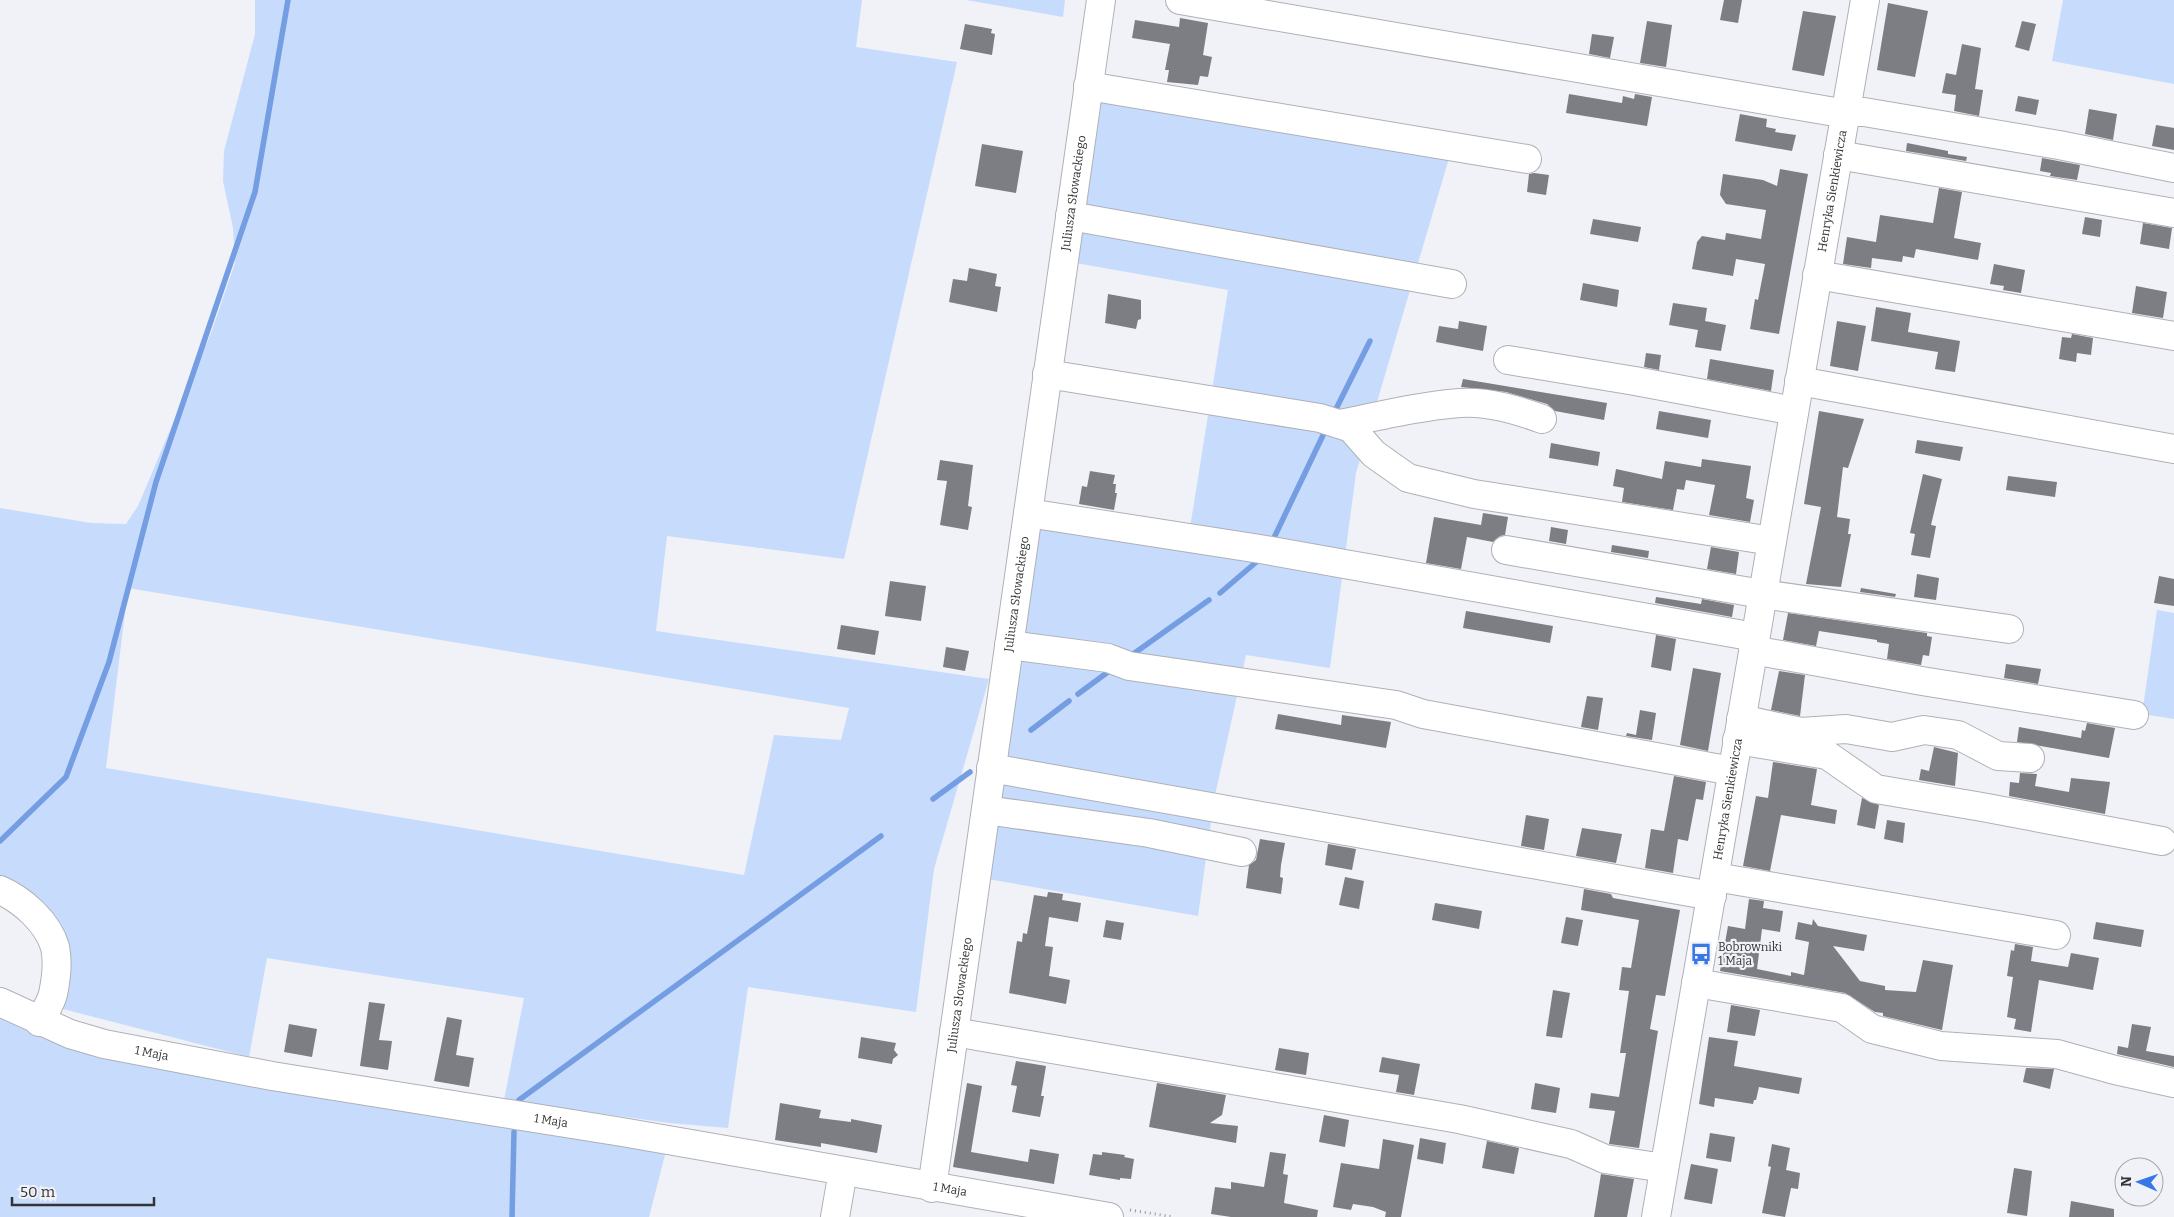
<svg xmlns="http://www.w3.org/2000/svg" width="2174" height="1217" font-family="Bitter,serif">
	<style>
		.green { fill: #c7dbfd; fill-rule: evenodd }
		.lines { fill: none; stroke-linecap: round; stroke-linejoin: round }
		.stream { stroke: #749de2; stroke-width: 5.5 }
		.building { fill: #7c7e83 }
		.minor-casing { stroke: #aeb1b6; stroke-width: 30 }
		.path { stroke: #96989b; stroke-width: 3; stroke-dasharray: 1 4; stroke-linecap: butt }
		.minor { stroke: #fff; stroke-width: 28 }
		.labels { text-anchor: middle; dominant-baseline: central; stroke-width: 4.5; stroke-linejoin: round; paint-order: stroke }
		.street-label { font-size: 12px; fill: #333435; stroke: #f0f2f7 }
		.poi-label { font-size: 12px; fill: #333435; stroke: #f0f2f7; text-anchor: start }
	</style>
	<rect width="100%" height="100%" fill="#f0f2f7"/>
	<!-- green -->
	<g class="green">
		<path d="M255,0H862L856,47L957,62L844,559L667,536L656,631L989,679L934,869L916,1012L748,987L728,1128L669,1123L504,1100L524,998L267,958L249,1057L63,1009L55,974L62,927L27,893L0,879V508L91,523L126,524L138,506L211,333L235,263L233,228L223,181L224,151L255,34ZM128,588L849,708L841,740L774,735L744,875L106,768Z"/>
		<polygon points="966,0 1065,0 1063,17"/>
		<polygon points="2063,0 2174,0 2174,84 2052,61"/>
		<polygon points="1104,86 1452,148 1356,473 1330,668 1246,655 1214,800 1198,916 988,879 1041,513 1189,534 1228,290 1076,263"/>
		<polygon points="2157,610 2174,613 2174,719 2142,714"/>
		<polygon points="0,1014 94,1057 297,1087 666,1151 649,1217 0,1217"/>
	</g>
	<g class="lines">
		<!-- stream -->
		<g class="stream">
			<polyline points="1333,415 1370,341"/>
			<polyline points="1271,544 1326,429"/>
			<polyline points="1220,593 1261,558"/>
			<polyline points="1129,657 1209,600"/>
			<polyline points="1078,694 1112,669"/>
			<polyline points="1031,730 1069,701"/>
			<polyline points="933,799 970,772"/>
			<polyline points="0,841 66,777 109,662 156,482 255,192 288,0"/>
			<polyline points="519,1100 881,836"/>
			<polyline points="512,1217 514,1132"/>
		</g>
	</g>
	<!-- building -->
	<g class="building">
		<polygon points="1724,0 1742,0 1738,23 1720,20"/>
		<polygon points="1888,3 1928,11 1915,77 1877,70"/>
		<polygon points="1803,11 1836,16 1824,76 1792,70"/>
		<polygon points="1180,18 1208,23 1203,55 1212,57 1208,77 1200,76 1198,85 1167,82 1169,70 1165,70 1170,44 1132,38 1135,20 1179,27"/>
		<polygon points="1647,21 1672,25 1666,67 1640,63"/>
		<polygon points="2022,21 2036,24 2029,51 2015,47"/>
		<polygon points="965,24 992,29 991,33 995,34 992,55 960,49"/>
		<polygon points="1592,34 1614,37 1610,58 1589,54"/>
		<polygon points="1962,44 1981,48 1975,89 1983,90 1979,116 1954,111 1956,95 1942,93 1946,73 1956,75"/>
		<polygon points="1569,94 1622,103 1623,96 1634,99 1635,94 1652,97 1647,126 1566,113"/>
		<polygon points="2018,96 2039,100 2036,115 2015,111"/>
		<polygon points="2089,109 2117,114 2113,140 2085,134"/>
		<polygon points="1740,114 1767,119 1766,127 1776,129 1775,132 1796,135 1792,151 1735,141"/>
		<polygon points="2156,125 2174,128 2174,150 2152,146"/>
		<polygon points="1907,143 1948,151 1948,154 1967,157 1966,161 1906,151"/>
		<polygon points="982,144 1023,151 1016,193 975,186"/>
		<polygon points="2042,158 2080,165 2077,180 2050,176 2051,173 2040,171"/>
		<polygon points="1780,169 1808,174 1779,334 1750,329 1755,299 1758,300 1765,264 1736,259 1733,276 1692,269 1697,242 1702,236 1725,240 1726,233 1761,239 1766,210 1726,204 1720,195 1723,174 1763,180 1777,186"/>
		<polygon points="1534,173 1549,175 1546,195 1527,192 1529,174"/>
		<polygon points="1939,188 1962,192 1954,238 1981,243 1978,260 1916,249 1914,258 1903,256 1902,262 1872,258 1871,268 1843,264 1847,237 1876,242 1880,215 1933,223"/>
		<polygon points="2085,217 2102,220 2100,237 2082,234"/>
		<polygon points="1593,219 1641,227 1638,242 1590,234"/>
		<polygon points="2143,223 2172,228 2169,249 2140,244"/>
		<polygon points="1994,264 2025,270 2021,293 2003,290 2004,286 1990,284"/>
		<polygon points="969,268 997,274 995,286 1001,287 997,312 949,302 953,279 967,281"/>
		<polygon points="1583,283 1619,290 1617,307 1580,300"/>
		<polygon points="2136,286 2167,292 2163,318 2132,313"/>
		<polygon points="1108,294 1141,300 1141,319 1138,320 1136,329 1105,323"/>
		<polygon points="1673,303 1707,308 1705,321 1726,325 1721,351 1695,347 1698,330 1669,325"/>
		<polygon points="1876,307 1911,313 1908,332 1960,341 1955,372 1935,369 1938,352 1871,341"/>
		<polygon points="1459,321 1487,326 1483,351 1436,342 1439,326 1458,329"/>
		<polygon points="1837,321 1866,326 1858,371 1830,366"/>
		<polygon points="2072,334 2093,338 2091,355 2077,353 2076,362 2059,359 2062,337 2071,338"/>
		<polygon points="1646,353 1661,355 1659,370 1644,367"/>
		<polygon points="1710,359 1774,370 1771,391 1707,379"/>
		<polygon points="1463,379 1607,403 1604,420 1555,411 1547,404 1506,392 1461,387"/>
		<polygon points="1659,411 1711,420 1708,438 1656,429"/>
		<polygon points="1819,411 1864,419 1848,468 1843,467 1837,517 1850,519 1848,534 1851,534 1841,587 1806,584 1821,507 1804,504"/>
		<polygon points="1917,440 1963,447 1960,461 1915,453"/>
		<polygon points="1551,443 1600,452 1598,466 1549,458"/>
		<polygon points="1702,459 1751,466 1746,498 1754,500 1750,522 1709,515 1715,485 1686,480 1684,490 1677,489 1673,510 1622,502 1624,488 1613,486 1616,469 1662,479 1665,461 1701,467"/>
		<polygon points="940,460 973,465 968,506 972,507 968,530 940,525 947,481 937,480"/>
		<polygon points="1090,471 1115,475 1113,484 1116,484 1115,493 1117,493 1114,510 1079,504 1082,486 1087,487"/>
		<polygon points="1923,474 1942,479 1931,525 1936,526 1930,558 1911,555 1915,534 1910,533"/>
		<polygon points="2008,476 2057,482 2055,497 2006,490"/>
		<polygon points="1483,513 1508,517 1505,535 1500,536 1493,542 1467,537 1461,569 1426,563 1434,517 1481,525"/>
		<polygon points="1551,527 1568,530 1566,544 1549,541"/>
		<polygon points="1612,545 1649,551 1648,558 1611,552"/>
		<polygon points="1711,547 1739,552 1736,574 1707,569"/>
		<polygon points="1917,574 1939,578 1936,600 1914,597"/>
		<polygon points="2159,576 2174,579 2174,606 2154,603"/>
		<polygon points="890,581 926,586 921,621 885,616"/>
		<polygon points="1861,588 1896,594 1895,597 1860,592"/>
		<polygon points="1656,597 1701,604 1702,599 1734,605 1732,617 1655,603"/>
		<polygon points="1466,611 1553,626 1550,643 1463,628"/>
		<polygon points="1788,613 1927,633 1927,636 1932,637 1929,656 1923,655 1921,665 1887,659 1889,644 1877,642 1877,640 1819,631 1816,646 1783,640"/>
		<polygon points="841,625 879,631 875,655 837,649"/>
		<polygon points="1656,635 1676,639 1671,671 1651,667"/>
		<polygon points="946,647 969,651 965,671 943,667"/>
		<polygon points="2006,664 2041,669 2038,684 2004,678"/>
		<polygon points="1693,668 1721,673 1708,751 1680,745"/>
		<polygon points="1779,671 1805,675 1800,716 1771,710"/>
		<polygon points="1587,696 1603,698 1598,730 1581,727"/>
		<polygon points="1640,710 1656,713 1652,740 1626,736 1627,733 1636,735"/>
		<polygon points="1278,714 1341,725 1342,715 1391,722 1386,748 1275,729"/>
		<polygon points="2087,723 2115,728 2109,758 2017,742 2019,727 2081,738 2082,730 2085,731"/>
		<polygon points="1934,747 1958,753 1955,786 1919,780 1921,769 1929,771"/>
		<polygon points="1773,762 1817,769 1811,805 1837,810 1835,824 1781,815 1770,871 1743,866 1756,796 1768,798"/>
		<polygon points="2020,773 2037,774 2035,786 2069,792 2071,778 2110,782 2105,814 2009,796 2010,782 2019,783"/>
		<polygon points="1674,776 1706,782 1703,800 1696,799 1688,841 1678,839 1673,873 1645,868 1651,829 1664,831"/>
		<polygon points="1862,798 1879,805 1875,829 1857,825"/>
		<polygon points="1526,815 1549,819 1544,850 1521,846"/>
		<polygon points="1887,820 1905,823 1903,843 1884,839"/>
		<polygon points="1582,828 1622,834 1616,863 1576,856"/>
		<polygon points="1260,839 1285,843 1281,865 1280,877 1283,878 1281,894 1246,888 1249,865 1256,860"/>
		<polygon points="1328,844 1356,849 1352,870 1325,865"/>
		<polygon points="1345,877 1364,881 1359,909 1339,905"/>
		<polygon points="1584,889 1611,894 1613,898 1680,910 1665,996 1656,995 1650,1029 1658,1031 1639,1148 1609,1144 1615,1111 1589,1108 1591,1093 1619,1097 1626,1053 1620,1053 1629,991 1619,990 1622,967 1631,968 1639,920 1581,910"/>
		<polygon points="1048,892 1063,894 1062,900 1081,903 1078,922 1049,917 1045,946 1053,947 1049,976 1070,980 1066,1004 1009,993 1017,941 1022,942 1023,933 1027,934 1034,895 1047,897"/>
		<polygon points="1749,899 1764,901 1763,908 1783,911 1780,932 1762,929 1757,969 1791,976 1791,972 1804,975 1809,942 1795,939 1798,922 1812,925 1813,919 1818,926 1867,935 1864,951 1833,946 1860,981 1885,986 1885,990 1916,992 1923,960 1953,965 1942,1030 1883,1016 1883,1013 1875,1012 1845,993 1720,971 1728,926 1745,929"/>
		<polygon points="1435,903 1482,911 1479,929 1432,920"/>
		<polygon points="1566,917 1583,920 1578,946 1561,943"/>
		<polygon points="1106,920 1124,923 1121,940 1103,937"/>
		<polygon points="2096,922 2144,930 2141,947 2093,939"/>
		<polygon points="2015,944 2033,947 2031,961 2068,967 2071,953 2099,958 2093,990 2039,980 2031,1032 2014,1029 2016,1019 2007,1017 2013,977 2007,976 2011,950 2014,951"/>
		<polygon points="1553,990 1570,993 1562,1038 1546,1036"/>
		<polygon points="369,1002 385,1004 379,1040 392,1041 388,1070 360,1066"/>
		<polygon points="1731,1005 1760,1010 1755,1036 1727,1032"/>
		<polygon points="447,1017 462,1020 456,1055 474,1058 469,1087 434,1081"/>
		<polygon points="289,1024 317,1029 312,1057 284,1052"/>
		<polygon points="2132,1024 2151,1027 2146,1051 2174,1056 2174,1067 2117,1054 2118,1046 2128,1048"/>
		<polygon points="861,1037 896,1043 894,1050 898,1055 893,1059 892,1064 858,1058"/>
		<polygon points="1709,1037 1738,1041 1734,1066 1802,1078 1799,1094 1759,1087 1756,1100 1754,1100 1753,1104 1715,1098 1714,1107 1699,1104"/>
		<polygon points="1279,1048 1309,1053 1306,1075 1275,1070"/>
		<polygon points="1382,1057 1420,1064 1414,1095 1396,1092 1399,1075 1379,1072"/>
		<polygon points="1016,1061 1046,1066 1041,1096 1044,1096 1040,1117 1012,1112 1017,1086 1011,1085"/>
		<polygon points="2026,1068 2054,1069 2050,1089 2023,1082"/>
		<polygon points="967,1083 982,1086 971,1152 1028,1162 1030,1149 1059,1154 1054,1184 953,1167"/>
		<polygon points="1157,1083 1226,1095 1222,1115 1210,1123 1238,1126 1236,1143 1149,1127"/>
		<polygon points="1535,1083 1560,1088 1556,1113 1531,1109"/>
		<polygon points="780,1103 821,1110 819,1118 851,1122 851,1119 882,1125 877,1153 821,1143 821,1147 775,1140"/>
		<polygon points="1324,1115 1349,1120 1345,1147 1319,1142"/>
		<polygon points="1710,1133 1735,1137 1731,1162 1706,1158"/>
		<polygon points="1420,1138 1446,1143 1443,1164 1417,1159"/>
		<polygon points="1383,1139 1414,1145 1401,1217 1385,1217 1386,1212 1373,1207 1353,1204 1351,1210 1333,1207 1341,1163 1379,1169"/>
		<polygon points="1487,1141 1519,1148 1514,1174 1482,1168"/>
		<polygon points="1772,1144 1790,1148 1786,1170 1800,1173 1798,1189 1791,1188 1785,1217 1762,1213 1771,1167 1768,1166"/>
		<polygon points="1102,1152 1125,1155 1124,1157 1134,1159 1131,1179 1120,1178 1120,1180 1089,1175 1093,1154 1102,1155"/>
		<polygon points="1270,1152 1286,1154 1283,1174 1288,1175 1284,1203 1318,1210 1317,1217 1231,1217 1211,1214 1215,1187 1231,1189 1231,1182 1264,1187"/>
		<polygon points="1691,1164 1718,1169 1712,1204 1684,1199"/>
		<polygon points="2014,1168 2032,1171 2027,1216 2007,1213"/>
		<polygon points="1601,1174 1634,1179 1627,1217 1594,1217"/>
		<polygon points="2071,1201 2114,1209 2114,1217 2069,1217"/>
	</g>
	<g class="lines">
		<!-- minor casing -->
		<g class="minor-casing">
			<g id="minor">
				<polyline points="1180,0 1835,112 1864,112 2059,145 2174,168"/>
				<polyline points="1088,86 1527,159"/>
				<polyline points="1838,155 2174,213"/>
				<polyline points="1070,216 1452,284"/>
				<polyline points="1817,275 2174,336"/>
				<polyline points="1508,360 1635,381 1794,411"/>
				<polyline points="1047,374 1320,418 1351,428 1374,454 1408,478 1474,494 1772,541"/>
				<polyline points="1799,381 2174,449"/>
				<path d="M1340,424C1379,416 1420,406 1460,403C1488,401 1517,410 1542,419"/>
				<polyline points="1028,513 1260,549 1755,637"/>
				<polyline points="1506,550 1762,594 2009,629"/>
				<polyline points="1009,645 1108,658 1129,666 1396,705 1423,714 1732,771"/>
				<polyline points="1753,650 1922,681 2134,715"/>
				<polyline points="1741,719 1801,732 1846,729 1892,737 1924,730 1958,735 1998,756 2030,758"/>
				<polyline points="1737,740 1827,755 1876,789 1982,807 2162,841"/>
				<polyline points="991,768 1712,896"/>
				<polyline points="986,810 1149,833 1242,852"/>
				<polyline points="1715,877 2056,935"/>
				<path d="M0,890C23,900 48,923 55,947C58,961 56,980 53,994C51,1003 44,1013 39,1022"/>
				<polyline points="1696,983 1842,1008 1872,1029 1941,1046 2057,1054 2115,1070 2174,1083"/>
				<path id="s1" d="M0,1002L70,1034L104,1044L272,1076L622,1132L1109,1217"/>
				<polyline points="954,1032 1459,1119 1571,1144 1605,1159 1664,1168"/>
				<path id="s2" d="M932,1188L1101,0"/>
				<polyline points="835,1217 843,1171"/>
				<path id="s3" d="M1656,1217L1865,0"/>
			</g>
		</g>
		<!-- path -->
		<polyline class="path" points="1130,1210 1174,1217"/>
		<!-- minor -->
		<use href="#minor" class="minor"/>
	</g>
	<!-- icons -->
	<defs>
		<g id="bus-bare" transform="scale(1.725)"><path d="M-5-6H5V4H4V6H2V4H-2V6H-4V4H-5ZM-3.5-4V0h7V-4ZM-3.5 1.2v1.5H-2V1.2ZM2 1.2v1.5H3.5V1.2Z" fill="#3878e6" stroke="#f0f2f7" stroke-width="2.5" paint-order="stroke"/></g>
	</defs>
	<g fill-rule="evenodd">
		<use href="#bus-bare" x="1701" y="954"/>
	</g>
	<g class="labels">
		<!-- street labels -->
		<g class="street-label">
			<text stroke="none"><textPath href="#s3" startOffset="1041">Henryka Sienkiewicza</textPath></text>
			<text stroke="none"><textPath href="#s2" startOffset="1005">Juliusza Słowackiego</textPath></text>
			<text stroke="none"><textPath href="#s2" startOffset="600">Juliusza Słowackiego</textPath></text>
			<text stroke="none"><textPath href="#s3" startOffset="424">Henryka Sienkiewicza</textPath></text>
			<text stroke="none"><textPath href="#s2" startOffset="195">Juliusza Słowackiego</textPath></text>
			<text stroke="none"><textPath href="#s1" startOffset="161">1 Maja</textPath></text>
			<text stroke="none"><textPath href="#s1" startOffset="566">1 Maja</textPath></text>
			<text stroke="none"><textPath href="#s1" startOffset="971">1 Maja</textPath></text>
		</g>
		<!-- poi labels -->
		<g class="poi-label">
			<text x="1718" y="947">Bobrowniki<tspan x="1718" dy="14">1 Maja</tspan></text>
		</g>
	</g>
	<!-- north arrow -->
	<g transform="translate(2139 1182) rotate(272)"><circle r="24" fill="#f0f2f7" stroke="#a4a6a9"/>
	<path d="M0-4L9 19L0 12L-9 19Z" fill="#3878e6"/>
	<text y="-8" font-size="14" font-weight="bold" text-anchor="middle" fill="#333435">N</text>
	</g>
	<!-- scale -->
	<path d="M12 1197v8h142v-8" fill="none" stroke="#333435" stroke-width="2.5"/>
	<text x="20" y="1197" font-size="15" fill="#333435" stroke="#f0f2f7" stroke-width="4" paint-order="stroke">50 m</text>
</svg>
